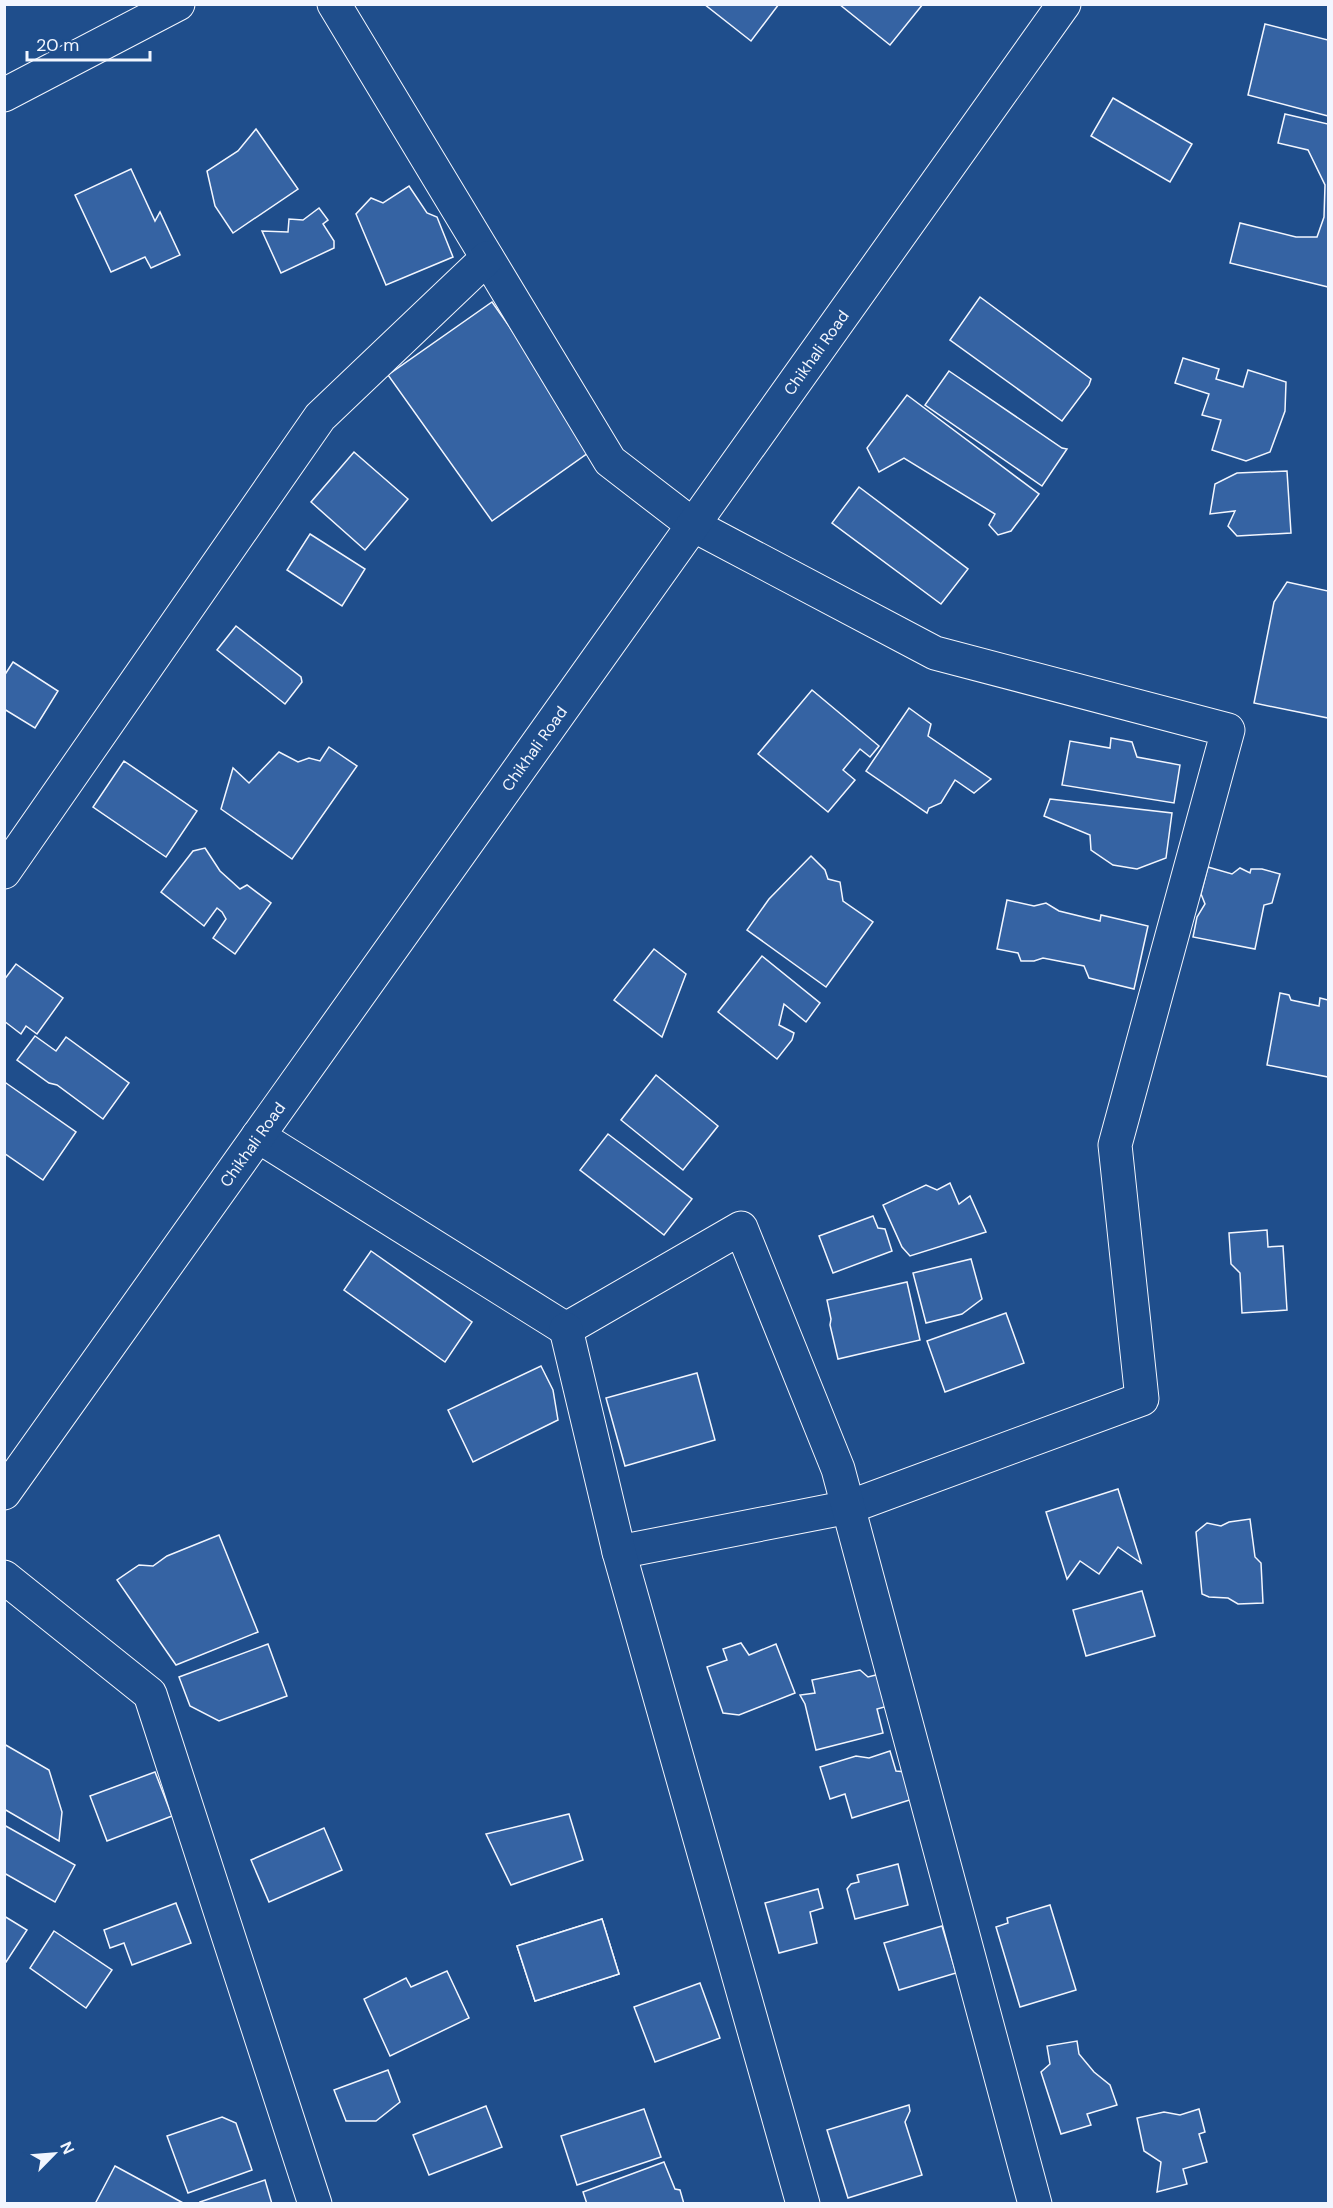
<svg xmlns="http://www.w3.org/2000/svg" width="1333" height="2208" font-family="'DM Sans',sans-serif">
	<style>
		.building { fill: #3563a3; stroke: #f2f6ff; stroke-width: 1.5 }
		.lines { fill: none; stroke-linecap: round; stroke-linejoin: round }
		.street-casing { stroke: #f2f6ff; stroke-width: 35 }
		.highway-casing { stroke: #f2f6ff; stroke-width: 35 }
		.street { stroke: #1f4e8c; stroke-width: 33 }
		.highway { stroke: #1f4e8c; stroke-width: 33 }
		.labels { text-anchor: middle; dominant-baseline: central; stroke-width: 4.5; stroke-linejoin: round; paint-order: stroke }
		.street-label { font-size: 16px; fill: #f2f6ff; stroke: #1f4e8c }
	</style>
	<rect width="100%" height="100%" fill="#1f4e8c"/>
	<!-- building -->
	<g class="building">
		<polygon points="704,4 779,4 751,41"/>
		<polygon points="839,4 923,4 890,45"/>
		<polygon points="1265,24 1328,40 1328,116 1248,95"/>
		<polygon points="1113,98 1192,144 1170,182 1091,136"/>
		<polygon points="1285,114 1328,124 1328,287 1230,263 1240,223 1296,237 1317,237 1324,217 1325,185 1308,150 1278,143"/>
		<polygon points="256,129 298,189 233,233 215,206 207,171 238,151"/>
		<polygon points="131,169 155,221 160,212 180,255 151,268 145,257 111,272 75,195"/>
		<polygon points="409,186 427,213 437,217 453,257 386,285 356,214 371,198 383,203"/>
		<polygon points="319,208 328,220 323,224 334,241 334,248 281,273 262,231 288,232 289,219 303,220"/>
		<polygon points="980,297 1091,379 1089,385 1062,421 950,340"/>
		<polygon points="492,302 595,448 492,521 388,375"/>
		<polygon points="1183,358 1219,369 1216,379 1243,387 1248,370 1286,382 1285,411 1270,452 1246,461 1212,450 1221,420 1202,415 1209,394 1175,383"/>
		<polygon points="949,371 1062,448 1067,449 1042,486 925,405"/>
		<polygon points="907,395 1039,494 1011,531 998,535 989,525 995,514 904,458 879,472 867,448"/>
		<polygon points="354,452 408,499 365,550 311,502"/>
		<polygon points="1287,471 1291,533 1237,536 1228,526 1235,511 1210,514 1215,484 1237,473"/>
		<polygon points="859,487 968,569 941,604 832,523"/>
		<polygon points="310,534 365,569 342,606 287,570"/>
		<polygon points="1287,582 1328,591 1328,718 1254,703 1274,602"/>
		<polygon points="236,626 301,677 302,682 285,704 217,650"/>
		<polygon points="13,662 58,691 35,728 4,709 4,676"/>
		<polygon points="812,690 879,746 870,757 860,749 843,770 855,780 828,812 758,754"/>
		<polygon points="909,708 931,724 928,736 991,779 974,793 955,780 941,803 929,808 927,813 866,771"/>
		<polygon points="1111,738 1132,742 1137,757 1180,765 1174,803 1062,785 1070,741 1110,748"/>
		<polygon points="329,747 357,766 292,859 221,809 233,768 249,783 279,752 298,762 309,758 320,761"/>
		<polygon points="124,761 197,811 166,857 93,807"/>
		<polygon points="1050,799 1172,813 1166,858 1137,869 1113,865 1091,850 1090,835 1044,816"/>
		<polygon points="205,848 220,871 240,889 247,885 271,903 235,954 213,938 226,919 222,912 217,908 204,926 161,892 193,851"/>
		<polygon points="811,856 825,870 828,879 840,882 843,901 873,922 826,987 747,930 769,899"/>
		<polygon points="1208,867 1232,874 1240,868 1250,873 1251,869 1262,869 1280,874 1272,903 1264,905 1255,949 1193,937 1197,917 1205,904 1201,894"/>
		<polygon points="1007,900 1034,906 1046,903 1059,911 1100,921 1101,915 1148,926 1134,989 1089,978 1084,966 1043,958 1034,961 1021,961 1018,953 997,949"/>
		<polygon points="654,949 686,974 662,1037 614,1000"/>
		<polygon points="762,956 820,1003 806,1022 784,1004 779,1025 794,1033 792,1040 777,1059 718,1012"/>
		<polygon points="16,964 63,998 37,1034 26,1026 21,1034 4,1021 4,980"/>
		<polygon points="1280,993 1289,995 1291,1000 1319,1006 1320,998 1328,1000 1328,1077 1267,1065"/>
		<polygon points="35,1036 56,1051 66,1037 129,1083 103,1119 57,1085 49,1083 17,1060"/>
		<polygon points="656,1075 718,1126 683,1170 621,1120"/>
		<polygon points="6,1083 76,1132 43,1180 4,1153 4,1085"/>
		<polygon points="608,1134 692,1199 664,1235 580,1170"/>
		<polygon points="950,1183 959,1204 970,1196 986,1232 910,1256 902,1247 883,1205 926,1185 937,1190"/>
		<polygon points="873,1216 878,1228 885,1229 892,1251 833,1273 819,1236"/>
		<polygon points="1267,1230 1268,1247 1283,1246 1287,1310 1242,1313 1240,1273 1231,1264 1229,1233"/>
		<polygon points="371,1251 472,1322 445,1362 344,1290"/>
		<polygon points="971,1259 982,1299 962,1314 926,1323 913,1273"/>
		<polygon points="907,1282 920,1340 838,1359 830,1325 831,1319 827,1300"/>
		<polygon points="1006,1313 1024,1363 945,1392 927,1341"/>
		<polygon points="541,1366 553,1390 558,1420 473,1462 448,1410"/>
		<polygon points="697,1373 715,1440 625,1466 606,1398"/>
		<polygon points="1118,1489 1141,1563 1118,1547 1099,1574 1080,1561 1067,1579 1046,1512"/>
		<polygon points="1250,1519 1255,1557 1261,1563 1263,1603 1238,1604 1228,1598 1209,1597 1202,1594 1196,1532 1207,1523 1221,1526 1229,1522"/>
		<polygon points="219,1535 258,1632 176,1665 117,1580 139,1565 153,1566 167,1556"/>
		<polygon points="1142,1591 1155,1636 1086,1656 1073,1610"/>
		<polygon points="741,1643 749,1655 776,1644 795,1693 739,1715 723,1713 707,1667 727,1660 723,1649"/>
		<polygon points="268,1644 287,1696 219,1721 190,1706 179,1677"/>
		<polygon points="860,1670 868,1677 880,1674 888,1706 877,1709 883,1733 816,1750 805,1704 800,1695 815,1693 812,1680"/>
		<polygon points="4,1744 49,1770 62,1812 59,1841 4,1809"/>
		<polygon points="890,1751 896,1771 907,1772 916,1798 852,1818 845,1794 830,1799 820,1767 856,1756 869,1758"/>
		<polygon points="155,1772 172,1816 107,1841 90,1796"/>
		<polygon points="569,1814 583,1860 511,1885 486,1834"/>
		<polygon points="4,1825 75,1865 55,1902 4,1873"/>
		<polygon points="324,1828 342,1870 269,1902 251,1860"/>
		<polygon points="898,1864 908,1905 855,1919 847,1889 851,1884 859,1882 857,1875"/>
		<polygon points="818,1889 823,1908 810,1912 817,1943 779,1953 765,1903"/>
		<polygon points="176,1903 191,1943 132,1965 124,1943 110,1948 104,1930"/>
		<polygon points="1050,1905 1076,1990 1020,2007 996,1927 1008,1923 1007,1918"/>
		<polygon points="4,1916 27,1930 6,1962 4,1961"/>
		<polygon points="602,1919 619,1974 535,2001 517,1946"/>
		<polygon points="602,1919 619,1974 535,2001 517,1946"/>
		<polygon points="942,1926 956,1973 899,1990 884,1943"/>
		<polygon points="54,1931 112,1970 86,2008 30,1968"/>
		<polygon points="447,1971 469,2018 390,2056 364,1999 406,1978 411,1987"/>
		<polygon points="700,1983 720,2038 655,2062 634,2007"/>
		<polygon points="1077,2041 1079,2054 1094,2072 1110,2085 1117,2105 1087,2114 1091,2125 1061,2134 1041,2072 1050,2064 1047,2046"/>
		<polygon points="388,2070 400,2102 376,2121 346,2121 334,2090"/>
		<polygon points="909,2105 910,2111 905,2122 922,2175 848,2198 827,2130"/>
		<polygon points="486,2106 502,2147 429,2175 413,2135"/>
		<polygon points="644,2109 661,2157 577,2185 561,2136"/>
		<polygon points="1199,2109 1205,2132 1199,2134 1207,2162 1183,2169 1187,2184 1157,2192 1161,2162 1144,2151 1137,2118 1164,2112 1180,2115"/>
		<polygon points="222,2117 236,2123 252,2170 188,2193 167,2136"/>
		<polygon points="664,2162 675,2189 680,2190 684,2204 587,2204 583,2192"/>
		<polygon points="115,2166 185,2204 95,2204"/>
		<polygon points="265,2180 272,2204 201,2204 200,2202"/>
	</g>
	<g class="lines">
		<!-- street casing -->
		<g class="street-casing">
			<g id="street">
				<polyline points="334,4 610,461 693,525 935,653 1228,730 1115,1145 1142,1399 849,1507 619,1552"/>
				<polyline points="4,95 178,4"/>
				<polyline points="4,872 320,417 487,258"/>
				<polyline points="258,1136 566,1329 741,1228 838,1469 1035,2204"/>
				<polyline points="566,1329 619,1552 803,2204"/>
				<polyline points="4,1577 150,1694 315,2204"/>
			</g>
		</g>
		<!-- highway casing -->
		<g class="highway-casing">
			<g id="highway">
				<path id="s1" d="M4,1493L1064,4"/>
			</g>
		</g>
		<!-- street -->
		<use href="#street" class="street"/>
		<!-- highway -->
		<use href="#highway" class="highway"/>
	</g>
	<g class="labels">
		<!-- street labels -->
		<g class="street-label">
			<text stroke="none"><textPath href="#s1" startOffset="1400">Chikhali Road</textPath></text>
			<text stroke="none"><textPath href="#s1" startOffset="914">Chikhali Road</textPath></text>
			<text stroke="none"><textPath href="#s1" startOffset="428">Chikhali Road</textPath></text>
		</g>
	</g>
	<!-- border -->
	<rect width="1333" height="2208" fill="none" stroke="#f2f6ff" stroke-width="12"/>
	<!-- north arrow -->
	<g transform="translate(54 2154) rotate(65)" stroke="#1f4e8c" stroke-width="4.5" paint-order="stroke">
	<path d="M0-4.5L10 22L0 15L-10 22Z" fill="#f2f6ff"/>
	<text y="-9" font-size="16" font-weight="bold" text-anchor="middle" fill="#f2f6ff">N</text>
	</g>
	<!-- scale -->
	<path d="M27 51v9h123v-9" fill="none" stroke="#f2f6ff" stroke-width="3"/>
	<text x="36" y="51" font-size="18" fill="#f2f6ff" stroke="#1f4e8c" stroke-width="4.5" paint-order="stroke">20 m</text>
</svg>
